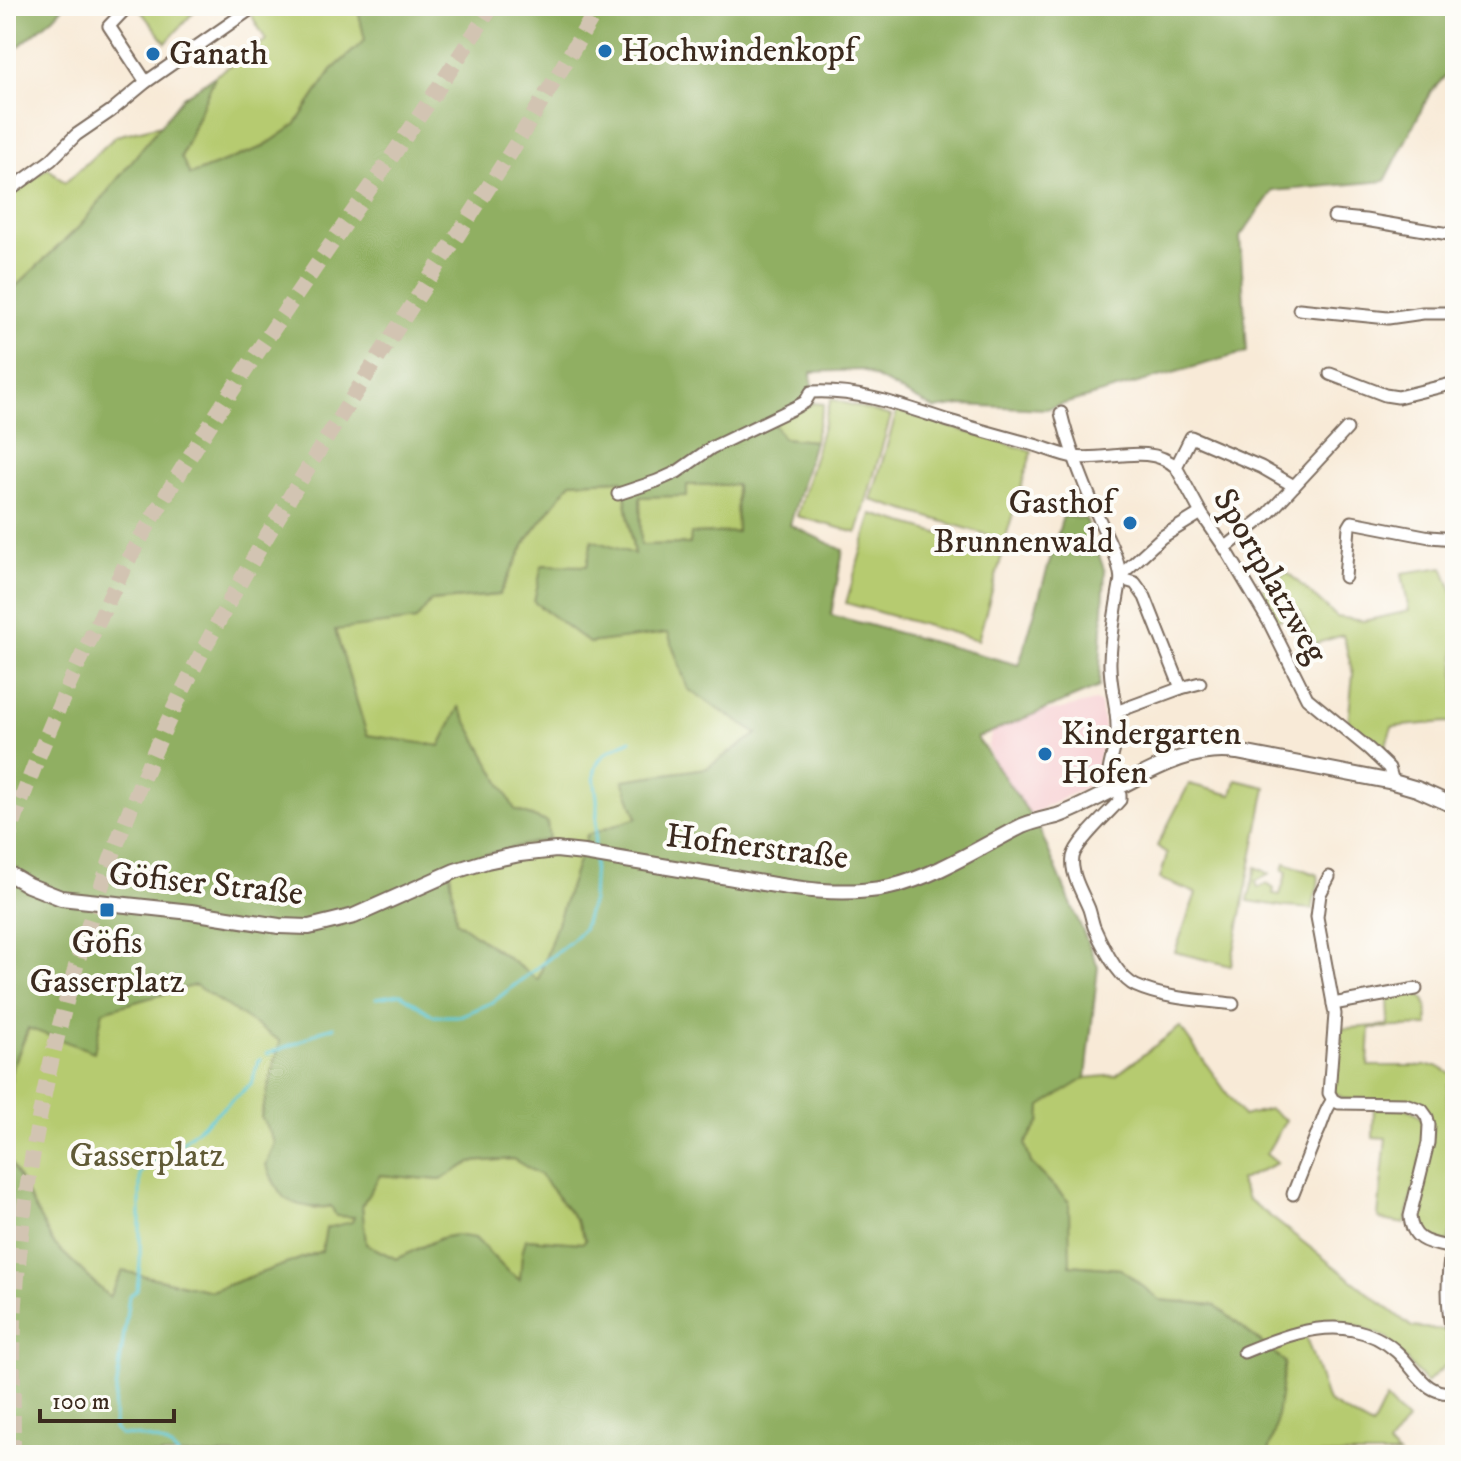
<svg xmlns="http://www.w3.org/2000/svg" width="1461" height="1461" font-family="'IM FELL DW Pica',serif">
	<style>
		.built { fill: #f7cfd3 }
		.green { fill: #b6cb6f; stroke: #787a46; stroke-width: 2 }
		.forest { fill: #90af62; stroke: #666c40; stroke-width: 2; fill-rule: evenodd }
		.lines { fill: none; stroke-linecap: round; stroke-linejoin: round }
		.stream { stroke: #5dc8d6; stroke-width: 3 }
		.highway-tunnel { stroke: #d2c4b2; stroke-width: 16; stroke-dasharray: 16 8; stroke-linecap: butt }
		.minor-casing { stroke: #7d6d5f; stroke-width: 15 }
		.major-casing { stroke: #7d6d5f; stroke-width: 18 }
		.minor { stroke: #fff; stroke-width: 11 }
		.major { stroke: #fff; stroke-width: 14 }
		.poi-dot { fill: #1f6fb2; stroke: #fdfcf7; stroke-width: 3 }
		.labels { text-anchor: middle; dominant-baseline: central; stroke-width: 8; stroke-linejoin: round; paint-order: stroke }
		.poi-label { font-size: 34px; fill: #3b2a1e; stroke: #fdfcf7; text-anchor: start }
		.street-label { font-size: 34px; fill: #3b2a1e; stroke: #fdfcf7 }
		.park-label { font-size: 34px; fill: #605a36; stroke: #fdfcf7 }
	</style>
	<rect width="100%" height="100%" fill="#fdfcf7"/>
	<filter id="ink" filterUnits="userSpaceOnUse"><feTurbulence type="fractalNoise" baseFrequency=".0125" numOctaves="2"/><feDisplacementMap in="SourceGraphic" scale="16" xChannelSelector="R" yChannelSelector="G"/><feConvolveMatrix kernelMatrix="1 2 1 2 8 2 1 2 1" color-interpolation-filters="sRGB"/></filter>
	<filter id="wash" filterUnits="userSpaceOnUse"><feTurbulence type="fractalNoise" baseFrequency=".006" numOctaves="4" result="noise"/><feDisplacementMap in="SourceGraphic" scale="32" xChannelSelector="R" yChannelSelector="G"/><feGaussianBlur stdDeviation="1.8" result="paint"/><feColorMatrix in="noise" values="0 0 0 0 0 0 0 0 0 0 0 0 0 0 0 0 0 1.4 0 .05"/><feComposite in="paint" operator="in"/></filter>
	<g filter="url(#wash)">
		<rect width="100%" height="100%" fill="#f8ead7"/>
		<!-- built -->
		<polygon class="built" points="1095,701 1100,704 1104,724 1102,747 1098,761 1102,774 1099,780 1048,806 1047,804 1043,810 1030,813 1026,812 998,769 987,747 992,733 1007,719 1024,711 1053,711"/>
		<!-- green -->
		<g class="green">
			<polygon points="137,6 199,6 166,43"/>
			<polygon points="246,6 357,6 366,40 332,70 295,125 263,147 190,175 181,158 215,76 266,40"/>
			<polygon points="161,125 80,226 11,291 6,293 6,199 10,195 48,168 65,183 116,136"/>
			<polygon points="831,399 891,416 857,533 797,516"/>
			<polygon points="813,403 824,404 814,441 783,438 773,423"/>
			<polygon points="897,411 1032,451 1005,540 871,500"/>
			<polygon points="623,480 634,555 589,643 668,632 688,689 757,734 707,768 624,780 637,818 587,835 538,980 456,921 449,863 548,839 547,822 515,810 459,708 440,746 367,736 335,629 416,620 431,601 499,595 527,540 571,482"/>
			<polygon points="736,484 737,533 691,534 691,544 641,545 640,496 686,496 687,485"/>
			<polygon points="872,514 1003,552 978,640 846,603"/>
			<polygon points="1443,567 1455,597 1455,723 1446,722 1392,727 1384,750 1348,724 1353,674 1343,635 1314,644 1300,611 1276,621 1260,591 1287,572 1337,617 1364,621 1409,611 1402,573"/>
			<polygon points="1236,780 1266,787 1231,966 1175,952 1196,893 1160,879 1167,854 1157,846 1189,784 1232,795"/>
			<path d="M1285,863L1318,875C1321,886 1313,897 1313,909L1286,907L1248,901L1256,867L1270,874L1256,881L1258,888L1267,884L1274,889L1273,894L1280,895L1287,871L1283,870Z"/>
			<polygon points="195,985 281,1041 261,1116 275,1143 272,1179 286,1198 315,1209 331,1206 354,1217 352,1222 322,1251 211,1291 123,1271 109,1297 53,1243 9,1160 11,1072 29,1028 103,1011"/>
			<path d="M1414,992C1430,997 1427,1013 1428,1026L1370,1028L1368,1066H1437L1453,1075L1454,1083L1448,1085C1448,1104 1445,1123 1455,1139V1218L1448,1242L1446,1243L1420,1234L1413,1219L1433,1132L1426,1108L1344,1099L1334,1092L1338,1029L1389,1025L1388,997Z"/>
			<polygon points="1180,1027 1243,1116 1269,1109 1286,1120 1266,1154 1277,1163 1239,1181 1248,1199 1412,1327 1445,1330 1449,1362 1426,1383 1387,1338 1355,1325 1303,1328 1328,1402 1372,1427 1386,1399 1407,1421 1388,1446 1399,1455 1267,1455 1275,1429 1215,1305 1160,1300 1121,1269 1069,1265 1069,1202 1031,1163 1025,1144 1040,1122 1041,1106 1086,1078 1116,1075"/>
			<path d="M1374,1107C1401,1108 1425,1103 1426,1138L1405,1224L1382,1220L1378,1217L1386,1138L1373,1137Z"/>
			<polygon points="513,1159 540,1175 576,1220 586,1240 582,1243 527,1239 522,1254 521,1280 507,1271 475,1238 441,1238 396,1259 366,1244 362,1205 380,1175 440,1180 471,1162"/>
		</g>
		<!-- forest -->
		<g class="forest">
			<polygon points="12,6 64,6 54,17 6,57 6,21"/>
			<path d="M357,6H1455V76L1446,75L1430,93L1385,181L1273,191L1240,237L1247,352L1046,409L962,405L935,409L862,370L811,372L813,403L773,423L783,438L814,441L790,525L843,550L831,615L1019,665L1063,516L1086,519L1105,572L1099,687L977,738L1038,826L1098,967L1086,1078L1041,1106L1040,1122L1025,1144L1031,1163L1069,1202L1070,1265L1121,1269L1160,1300L1215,1305L1285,1362L1275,1429L1267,1455H6V293L11,291L80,226L183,97L215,76L181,157L190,175L263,147L295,125L332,70L365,40ZM623,480L634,554L592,540L587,566L542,565L534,602L589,643L668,633L688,689L757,734L707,768L623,780L637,818L587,835L538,980L456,921L449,863L549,839L547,822L515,810L459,707L440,746L367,735L335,630L416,620L431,601L499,595L527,540L571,482ZM687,485H736L737,532L691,534L690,544L641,545L640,497L687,496ZM195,985L280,1041L261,1116L275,1143L266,1165C271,1175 277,1192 286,1199C299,1207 318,1209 331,1206L336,1216L354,1217L352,1222L326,1228L322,1251L211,1291L123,1271L109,1297L53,1243L9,1160L11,1072L28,1028L94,1052L103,1011ZM513,1159L540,1175L576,1220L586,1240L582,1243L526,1239L522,1254L520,1280L507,1271L475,1238L455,1235L441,1238L396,1259L366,1244L362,1205L380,1175L440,1180L471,1162Z"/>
		</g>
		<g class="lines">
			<!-- stream -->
			<g class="stream">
				<path d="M594,849C595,832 598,814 597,798C595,781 590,770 603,756C610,749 622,745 631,740"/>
				<polyline points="376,998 401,994 434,1016 460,1016 493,1002 570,942 583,929 592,900 594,860"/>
				<polyline points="267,1054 299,1042 320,1031 334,1027"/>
				<path d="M178,1455C164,1438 141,1436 120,1435L114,1429V1407L129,1296L137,1290L140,1263V1173L172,1151L251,1084L259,1060L261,1059"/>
			</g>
		</g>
	</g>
	<g filter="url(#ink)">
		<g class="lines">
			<!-- highway-tunnel -->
			<g class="highway-tunnel">
				<path d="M6,846C29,773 60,702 93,633C105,608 116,581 130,557C238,365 374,191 492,6"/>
				<path d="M13,1455C13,1404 12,1354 15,1303C30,1077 102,839 209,639C299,469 410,313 512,150C542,102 570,54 599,6"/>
			</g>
			<!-- minor casing -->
			<g class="minor-casing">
				<g id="minor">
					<polyline points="128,6 109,26 146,82"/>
					<polyline points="6,193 51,160 76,135 111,111 146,82 255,6"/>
					<polyline points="1334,217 1365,220 1455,235"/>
					<polyline points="1299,309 1388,318 1423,313 1455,313"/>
					<polyline points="1330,374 1385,395 1398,397 1455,383"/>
					<path d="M1061,413C1069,447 1083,482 1097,514C1106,536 1118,555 1121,579L1135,583L1145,597L1181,688"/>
					<polyline points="1176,467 1191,437 1261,467 1294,486 1268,514 1225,548"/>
					<polyline points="1294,486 1347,429"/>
					<path d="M618,494L657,481L677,472L711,448L794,408L805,402L811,392C858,389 905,407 949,421C979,430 1009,438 1038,446C1050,450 1062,455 1074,457C1107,462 1149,442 1176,467L1201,513L1225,548L1269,622L1307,698L1369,749L1389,768L1393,782"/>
					<polyline points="1345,577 1349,527 1352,522 1430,537 1455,539"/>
					<polyline points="1116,712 1181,688 1200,683"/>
					<path d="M1117,788L1120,795V800C1109,813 1076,842 1073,857C1070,874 1083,894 1089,909C1091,915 1092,921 1094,927C1102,945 1118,978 1136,986C1165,999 1202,1000 1233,1004"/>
					<path d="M1111,791C1103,772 1117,750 1117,730C1118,707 1109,684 1110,661C1111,634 1116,606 1121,579L1124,572L1162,537L1201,513"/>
					<path d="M1329,877L1320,894L1317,917L1335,1014L1329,1093L1333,1100L1339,1103L1405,1104L1422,1110L1427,1117L1429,1125L1428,1143L1410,1216C1412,1243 1431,1243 1453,1248"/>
					<polyline points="1333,1004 1416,989"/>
					<path d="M1293,1194L1316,1136C1323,1124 1324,1110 1333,1100"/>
					<path d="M1244,1352C1276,1339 1318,1322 1353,1330C1369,1333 1385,1341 1397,1352C1416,1369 1425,1397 1455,1392"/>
				</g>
			</g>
			<!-- major casing -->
			<g class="major-casing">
				<g id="major">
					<path d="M6,872L28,885L61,898L191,912L279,926L309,927L354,916L455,871L487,861L520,854L556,850L584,853C630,861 676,868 722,876C777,885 834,899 890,887C937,876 980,847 1022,826C1034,821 1045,819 1057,816C1072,811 1087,803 1101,796C1145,775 1186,745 1237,752L1393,782L1417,789L1455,806"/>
					<path d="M1455,1240C1447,1274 1448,1307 1455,1342"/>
				</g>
			</g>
			<!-- minor -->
			<use href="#minor" class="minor"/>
			<!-- major -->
			<use href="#major" class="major"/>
		</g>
	</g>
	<!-- markers -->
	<g class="poi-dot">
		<circle cx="605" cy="51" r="8"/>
		<circle cx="153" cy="54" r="8"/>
		<circle cx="1130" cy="523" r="8"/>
		<circle cx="1045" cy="754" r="8"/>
		<rect x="99" y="902" width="16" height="16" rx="4"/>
	</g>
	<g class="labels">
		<!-- poi labels -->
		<g class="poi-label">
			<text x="621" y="51">Hochwindenkopf</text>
			<text x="169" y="54">Ganath</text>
			<text x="1114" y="503" text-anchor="end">Gasthof<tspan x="1114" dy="39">Brunnenwald</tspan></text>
			<text x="1061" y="734">Kindergarten<tspan x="1061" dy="39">Hofen</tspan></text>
			<text x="107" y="943" text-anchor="middle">Göfis<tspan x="107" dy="39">Gasserplatz</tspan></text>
		</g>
		<!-- street labels -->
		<g class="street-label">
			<text transform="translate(1270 576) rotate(60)">Sportplatzweg</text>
			<text transform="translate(757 847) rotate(7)">Hofnerstraße</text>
			<text transform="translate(206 884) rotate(6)">Göfiser Straße</text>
		</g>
		<!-- park labels -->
		<g class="park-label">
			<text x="147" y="1156">Gasserplatz</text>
		</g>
	</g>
	<!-- margin -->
	<rect width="1461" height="1461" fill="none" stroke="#fdfcf7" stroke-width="32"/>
	<!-- scale -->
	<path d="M40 1409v12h134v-12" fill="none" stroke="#3b2a1e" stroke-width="4"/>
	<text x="52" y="1409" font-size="24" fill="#3b2a1e" stroke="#fdfcf7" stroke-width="6" paint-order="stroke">100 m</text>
</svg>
